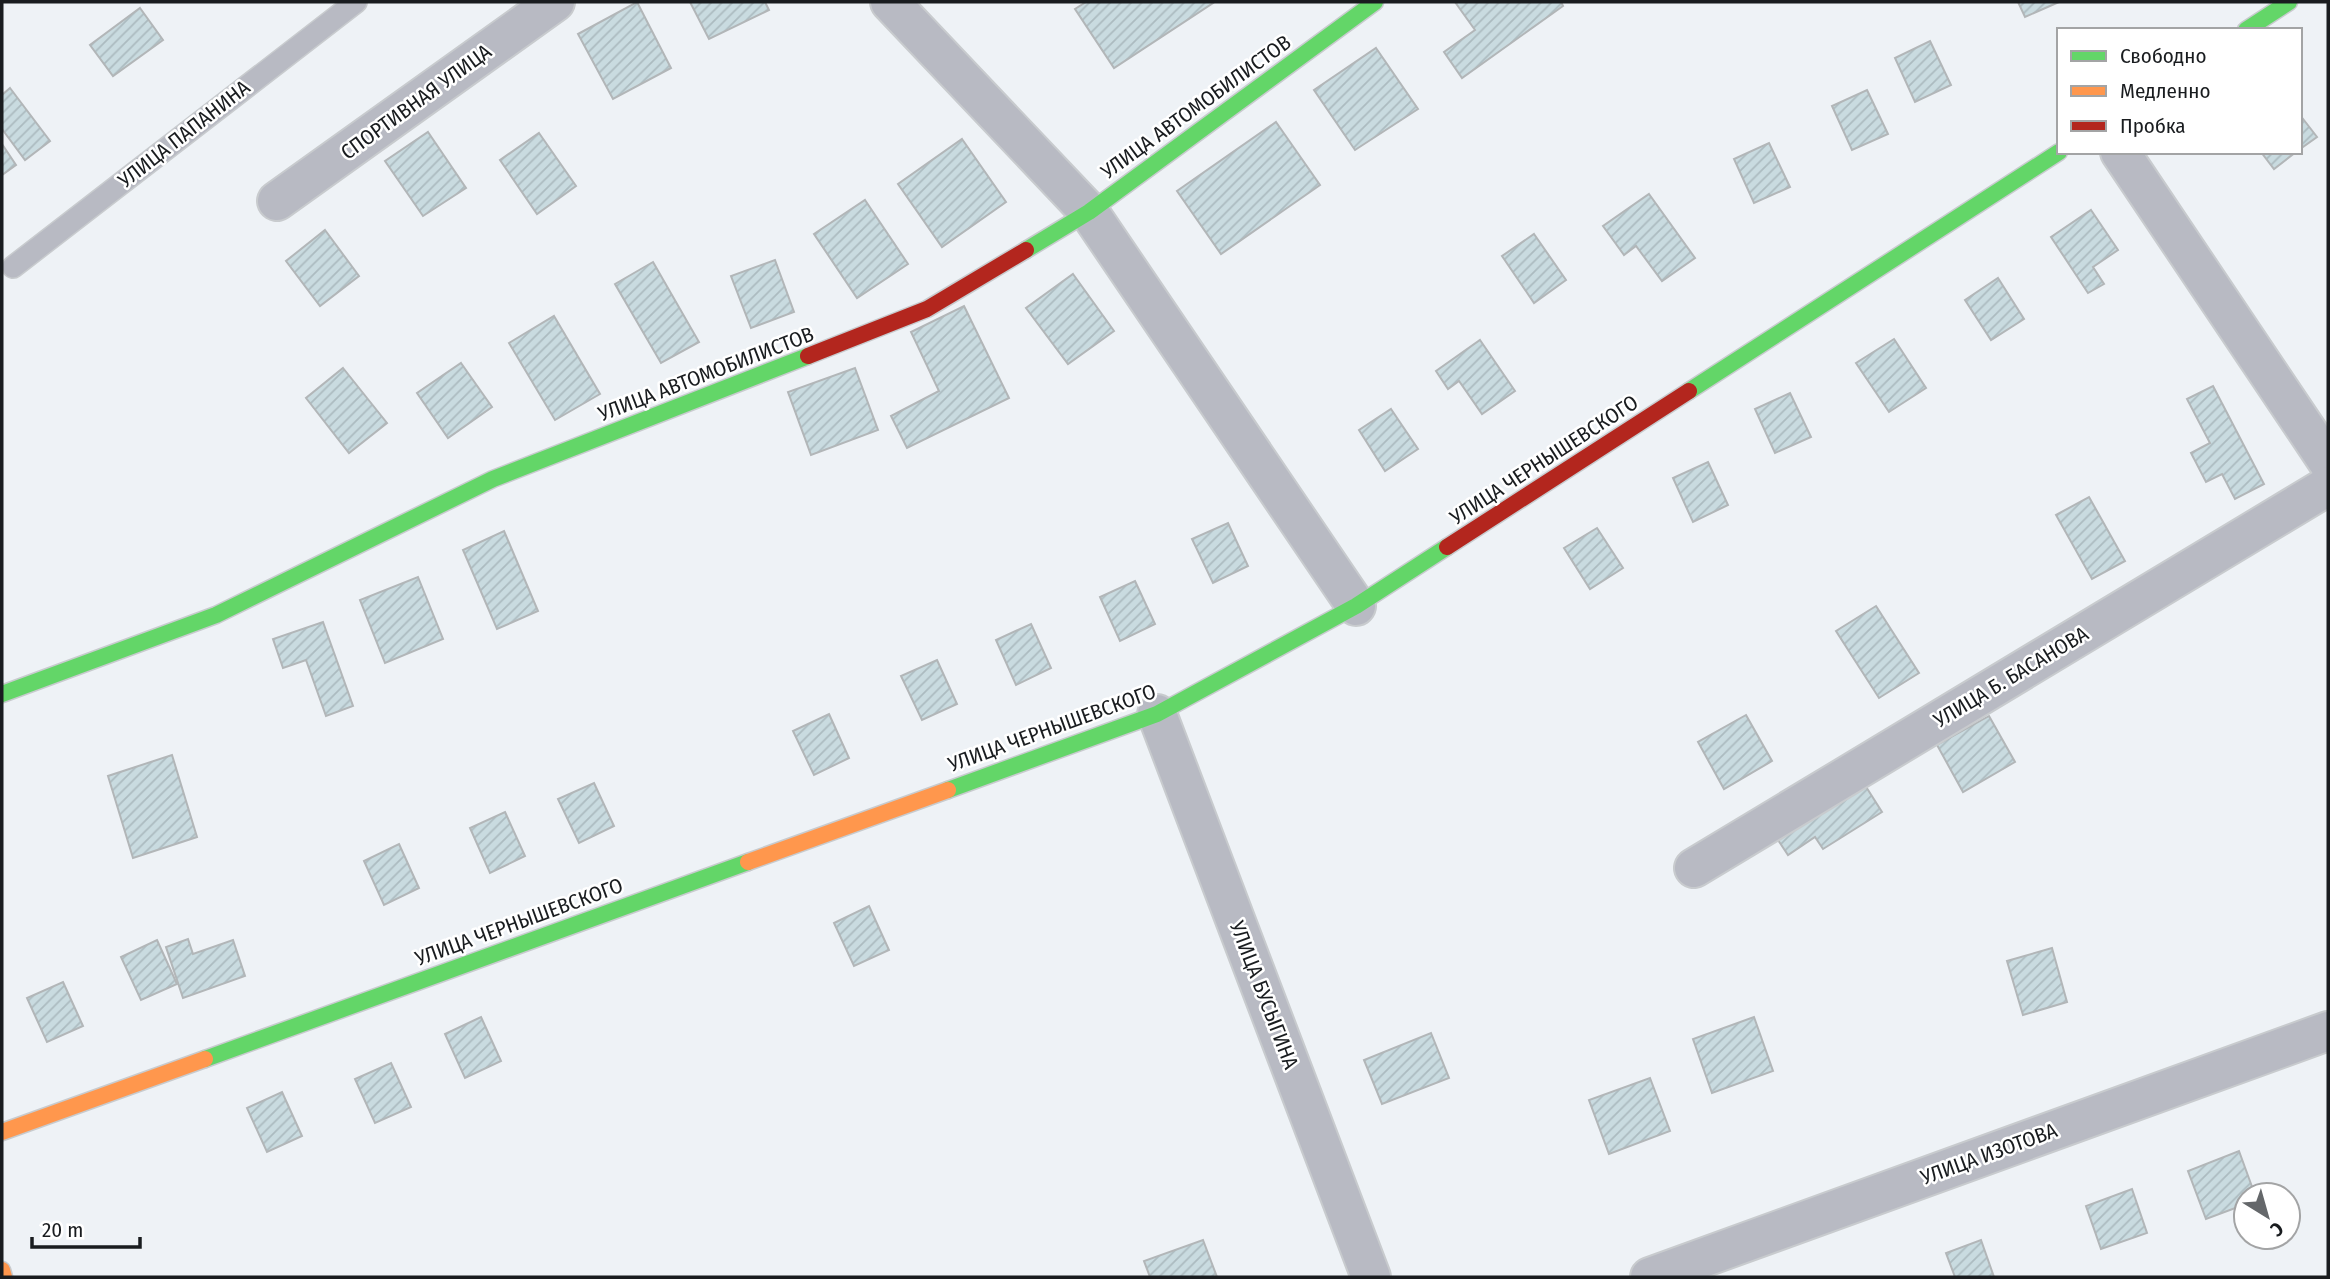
<svg xmlns="http://www.w3.org/2000/svg" width="2330" height="1279" font-family="'Fira Sans Condensed',sans-serif">
	<style>
		.building { fill: url(#building-hatch); stroke: #b2b6b8; stroke-width: 2 }
		.lines { fill: none; stroke-linecap: round; stroke-linejoin: round }
		.lane-casing { stroke: #c8cbce; stroke-width: 24 }
		.street-casing { stroke: #c8cbce; stroke-width: 42 }
		.fast-casing { stroke: #c8cbce; stroke-width: 19 }
		.slow-casing { stroke: #c8cbce; stroke-width: 19 }
		.jam-casing { stroke: #c8cbce; stroke-width: 19 }
		.lane { stroke: #b8bac3; stroke-width: 21 }
		.street { stroke: #b8bac3; stroke-width: 38 }
		.fast { stroke: #63d668; stroke-width: 16 }
		.slow { stroke: #ff974d; stroke-width: 16 }
		.jam { stroke: #b3261e; stroke-width: 16 }
		.labels { text-anchor: middle; dominant-baseline: central; stroke-width: 5; stroke-linejoin: round; paint-order: stroke }
		.street-label { font-size: 21px; fill: #191c1f; stroke: #fff }
	</style>
	<defs>
		<pattern id="building-hatch" width="6" height="6" patternUnits="userSpaceOnUse" patternTransform="scale(1.75)"><rect width="6" height="6" fill="#c9dbe0"/><path d="M-1 1l2-2M0 6l6-6M5 7l2-2" fill="none" stroke="#acbbc0"/></pattern>
	</defs>
	<rect width="100%" height="100%" fill="#eef2f6"/>
	<!-- building -->
	<g class="building">
		<polygon points="637,2 671,68 613,99 578,34"/>
		<polygon points="690,2 765,2 769,10 709,39"/>
		<polygon points="1086,2 1212,2 1213,3 1114,68 1075,9"/>
		<polygon points="1455,2 1561,2 1563,6 1462,78 1444,52 1475,30"/>
		<polygon points="2018,2 2059,2 2025,17"/>
		<polygon points="140,8 163,40 113,76 90,45"/>
		<polygon points="1930,41 1951,85 1915,102 1895,58"/>
		<polygon points="1376,48 1418,109 1355,150 1314,90"/>
		<polygon points="10,88 50,141 25,160 2,129 2,95"/>
		<polygon points="1867,90 1888,134 1852,150 1832,106"/>
		<polygon points="2300,115 2317,137 2300,149"/>
		<polygon points="1276,122 1320,185 1221,254 1177,191"/>
		<polygon points="428,132 466,188 423,216 385,161"/>
		<polygon points="539,133 576,186 537,214 500,160"/>
		<polygon points="962,139 1006,202 942,247 898,184"/>
		<polygon points="1769,143 1790,187 1754,203 1734,159"/>
		<polygon points="2,144 16,165 2,175"/>
		<polygon points="2261,152 2296,152 2274,169"/>
		<polygon points="1649,194 1695,258 1662,281 1636,246 1624,255 1603,226"/>
		<polygon points="865,200 908,264 857,298 814,234"/>
		<polygon points="2091,210 2118,250 2093,267 2104,284 2088,293 2051,237"/>
		<polygon points="325,230 359,276 320,306 286,261"/>
		<polygon points="1534,234 1566,280 1534,303 1502,256"/>
		<polygon points="775,260 794,312 751,328 731,276"/>
		<polygon points="653,262 699,342 661,363 615,284"/>
		<polygon points="1073,274 1114,331 1068,364 1026,308"/>
		<polygon points="1998,278 2024,319 1991,340 1965,300"/>
		<polygon points="964,306 1009,398 907,448 891,416 939,391 911,332"/>
		<polygon points="554,316 600,394 555,420 509,343"/>
		<polygon points="1894,339 1926,388 1889,412 1856,363"/>
		<polygon points="1480,340 1515,391 1482,414 1459,381 1448,389 1436,371"/>
		<polygon points="461,363 492,407 448,438 417,393"/>
		<polygon points="343,368 387,423 349,453 306,398"/>
		<polygon points="855,368 878,430 811,455 788,392"/>
		<polygon points="2213,386 2264,484 2235,499 2222,474 2206,482 2191,453 2210,443 2187,399"/>
		<polygon points="1790,393 1811,437 1775,453 1755,409"/>
		<polygon points="1391,409 1418,449 1385,471 1359,430"/>
		<polygon points="1708,462 1728,505 1693,522 1673,478"/>
		<polygon points="2089,497 2125,561 2092,579 2056,515"/>
		<polygon points="1228,523 1248,566 1213,583 1192,539"/>
		<polygon points="1597,528 1623,568 1590,589 1564,548"/>
		<polygon points="504,531 538,611 497,629 463,550"/>
		<polygon points="418,577 443,639 385,663 360,600"/>
		<polygon points="1135,581 1155,624 1120,641 1100,597"/>
		<polygon points="1876,606 1919,673 1879,698 1836,631"/>
		<polygon points="323,622 353,706 326,716 306,660 283,668 273,639"/>
		<polygon points="1031,624 1051,668 1016,685 996,640"/>
		<polygon points="937,660 957,704 922,720 901,676"/>
		<polygon points="829,714 849,758 814,775 793,731"/>
		<polygon points="1746,715 1772,761 1724,789 1698,742"/>
		<polygon points="1989,716 2015,762 1963,792 1937,745"/>
		<polygon points="172,755 197,837 133,858 108,776"/>
		<polygon points="1863,782 1882,812 1823,849 1815,837 1788,855 1776,837"/>
		<polygon points="594,783 614,826 579,843 558,799"/>
		<polygon points="505,812 525,856 490,873 470,828"/>
		<polygon points="399,844 419,888 384,905 364,861"/>
		<polygon points="869,906 889,950 854,966 834,923"/>
		<polygon points="188,939 193,954 233,940 245,976 183,998 166,947"/>
		<polygon points="157,940 177,984 141,1000 121,957"/>
		<polygon points="2052,948 2067,1002 2023,1015 2007,961"/>
		<polygon points="63,982 83,1026 47,1042 27,998"/>
		<polygon points="481,1017 501,1061 465,1078 445,1034"/>
		<polygon points="1754,1017 1773,1071 1712,1093 1693,1039"/>
		<polygon points="1431,1033 1449,1078 1382,1104 1364,1060"/>
		<polygon points="391,1063 411,1107 375,1123 355,1079"/>
		<polygon points="1650,1078 1670,1131 1609,1154 1589,1100"/>
		<polygon points="282,1092 302,1136 267,1152 247,1108"/>
		<polygon points="2239,1151 2255,1195 2246,1195 2246,1204 2206,1219 2188,1171"/>
		<polygon points="2132,1189 2147,1233 2101,1249 2086,1206"/>
		<polygon points="1203,1240 1217,1277 1150,1277 1144,1261"/>
		<polygon points="1981,1240 1994,1277 1955,1277 1946,1253"/>
	</g>
	<g class="lines">
		<!-- lane casing -->
		<g class="lane-casing">
			<polyline id="lane" points="13,267 356,2"/>
		</g>
		<!-- street casing -->
		<g class="street-casing">
			<g id="street">
				<polyline points="890,2 1089,212 1356,606"/>
				<polyline points="2120,152 2328,462"/>
				<polyline points="277,201 555,2"/>
				<polyline points="1157,714 1371,1277"/>
				<polyline points="1694,868 2328,486"/>
				<polyline points="1650,1277 2328,1031"/>
			</g>
		</g>
		<!-- fast casing -->
		<g class="fast-casing">
			<g id="fast">
				<polyline points="2246,30 2289,2"/>
				<polyline points="1026,250 1089,212 1375,2"/>
				<polyline points="1689,391 2059,152"/>
				<polyline points="2,694 216,615 493,479 808,356"/>
				<polyline points="948,790 1157,714 1356,606 1447,547"/>
				<polyline points="205,1059 748,862"/>
			</g>
		</g>
		<!-- slow casing -->
		<g class="slow-casing">
			<g id="slow">
				<polyline points="748,862 948,790"/>
				<polyline points="2,1132 205,1059"/>
				<polyline points="2,1270 4,1277"/>
			</g>
		</g>
		<!-- jam casing -->
		<g class="jam-casing">
			<g id="jam">
				<polyline points="808,356 927,309 1026,250"/>
				<polyline points="1447,547 1689,391"/>
			</g>
		</g>
		<!-- lane -->
		<use href="#lane" class="lane"/>
		<!-- street -->
		<use href="#street" class="street"/>
		<!-- fast -->
		<use href="#fast" class="fast"/>
		<!-- slow -->
		<use href="#slow" class="slow"/>
		<!-- jam -->
		<use href="#jam" class="jam"/>
	</g>
	<g class="labels">
		<!-- street labels -->
		<g class="street-label">
			<text transform="translate(416 102) rotate(-36)">СПОРТИВНАЯ УЛИЦА</text>
			<text transform="translate(1196 107) rotate(-36)">УЛИЦА АВТОМОБИЛИСТОВ</text>
			<text transform="translate(184 134) rotate(-38)">УЛИЦА ПАПАНИНА</text>
			<text transform="translate(706 374) rotate(-21)">УЛИЦА АВТОМОБИЛИСТОВ</text>
			<text transform="translate(1544 460) rotate(-33)">УЛИЦА ЧЕРНЫШЕВСКОГО</text>
			<text transform="translate(2011 677) rotate(-31)">УЛИЦА Б. БАСАНОВА</text>
			<text transform="translate(1052 728) rotate(-20)">УЛИЦА ЧЕРНЫШЕВСКОГО</text>
			<text transform="translate(519 922) rotate(-20)">УЛИЦА ЧЕРНЫШЕВСКОГО</text>
			<text transform="translate(1264 995) rotate(69)">УЛИЦА БУСЫГИНА</text>
			<text transform="translate(1989 1154) rotate(-20)">УЛИЦА ИЗОТОВА</text>
		</g>
	</g>
	<!-- border -->
	<rect width="2330" height="1279" fill="none" stroke="#191c1f" stroke-width="7"/>
	<!-- legend -->
	<rect x="2057" y="28" width="245" height="126" fill="#ffffff" stroke="#a3a4a5" stroke-width="2"/>
	<rect x="2071" y="51" width="35" height="10" fill="#63d668" stroke="#a3a4a5" stroke-width="2"/>
	<text x="2120" y="63" font-size="21" fill="#191c1f">Свободно</text>
	<rect x="2071" y="86" width="35" height="10" fill="#ff974d" stroke="#a3a4a5" stroke-width="2"/>
	<text x="2120" y="98" font-size="21" fill="#191c1f">Медленно</text>
	<rect x="2071" y="121" width="35" height="10" fill="#b3261e" stroke="#a3a4a5" stroke-width="2"/>
	<text x="2120" y="133" font-size="21" fill="#191c1f">Пробка</text>
	<!-- north arrow -->
	<g transform="translate(2267 1216) rotate(143)"><circle r="33" fill="#ffffff" stroke="#a3a4a5" stroke-width="2"/>
	<path d="M0-5L12 26L0 18L-12 26Z" fill="#64676a"/>
	<text y="-10" font-size="19" font-weight="bold" text-anchor="middle" fill="#191c1f">С</text>
	</g>
	<!-- scale -->
	<path d="M32 1237v10h108v-10" fill="none" stroke="#191c1f" stroke-width="3.5"/>
	<text x="42" y="1237" font-size="21" fill="#191c1f" stroke="#ffffff" stroke-width="5" paint-order="stroke">20 m</text>
</svg>
